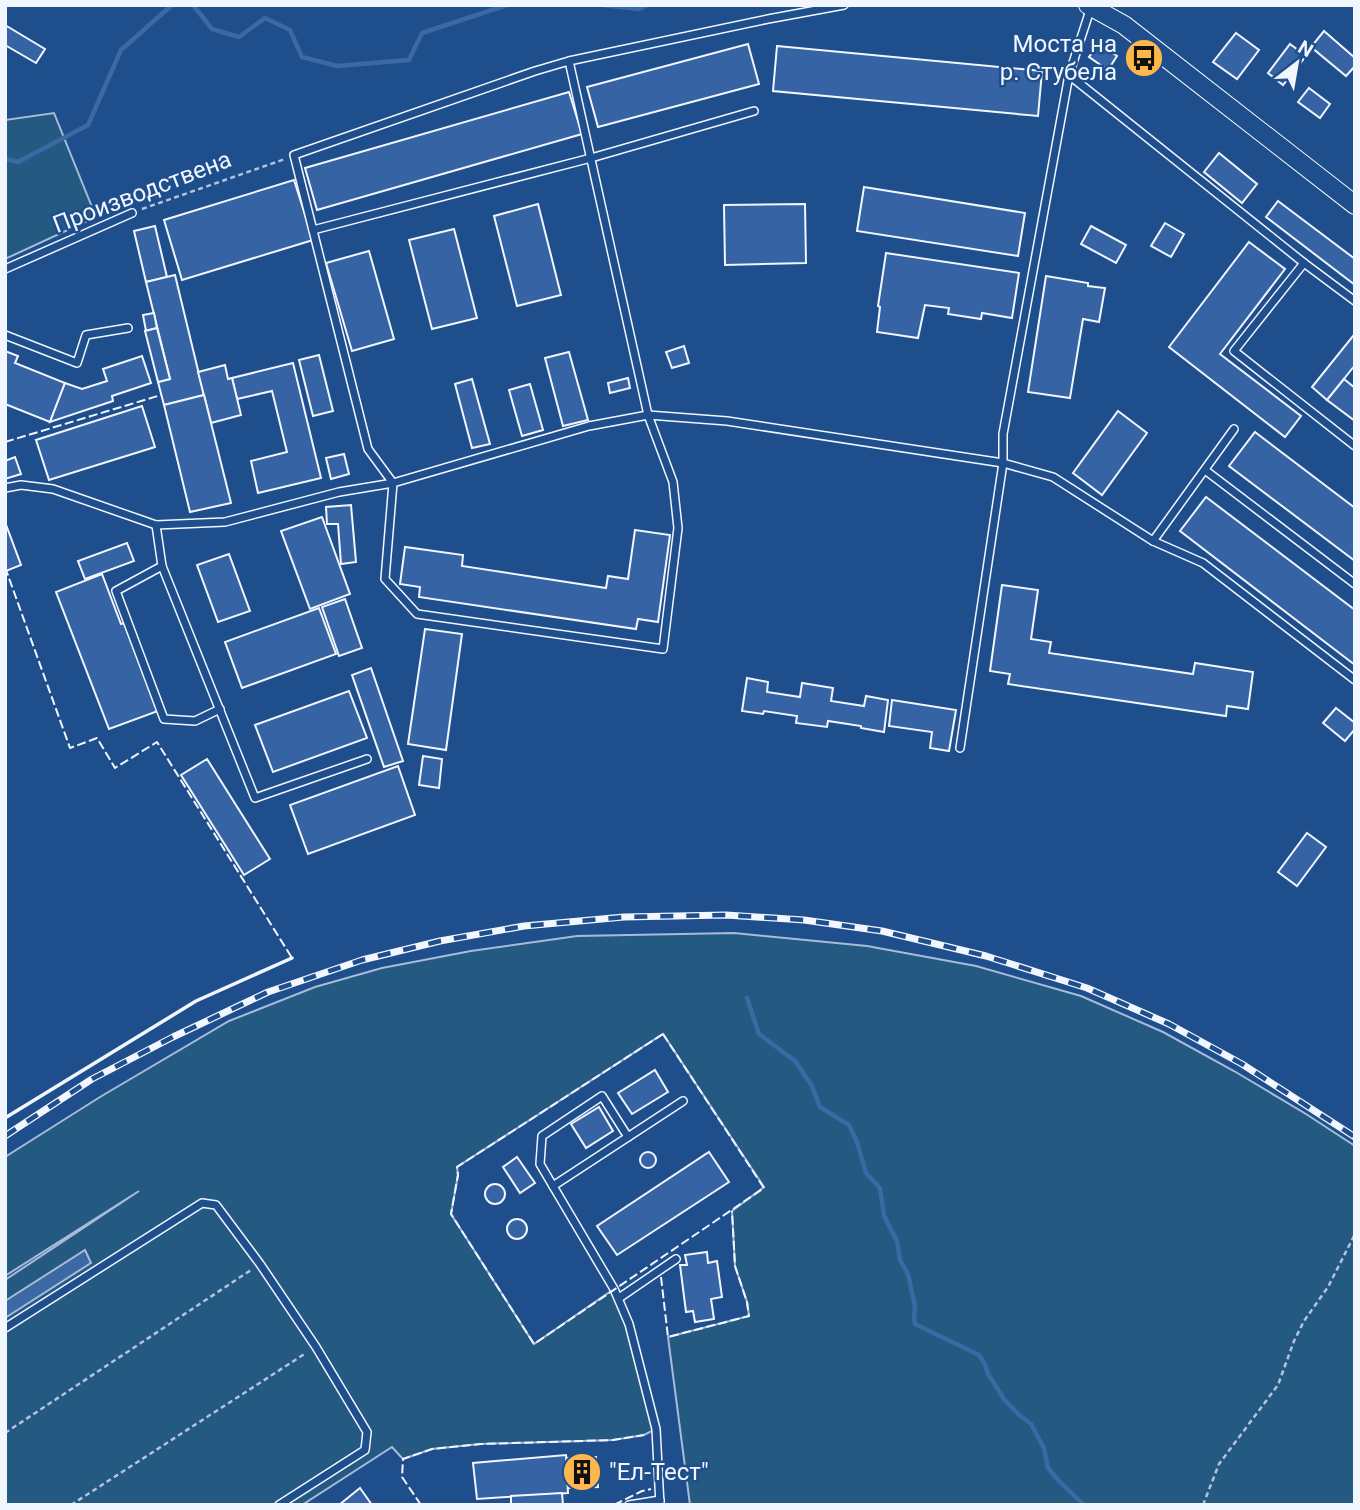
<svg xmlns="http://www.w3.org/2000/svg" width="1360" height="1510" font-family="Roboto,sans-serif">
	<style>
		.green { fill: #245a82; stroke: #a8bbd7; stroke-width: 2 }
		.water { fill: #3b69a3; stroke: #a8bbd7; stroke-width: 2 }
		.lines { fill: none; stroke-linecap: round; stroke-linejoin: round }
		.stream { stroke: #3b69a3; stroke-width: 4.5 }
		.building { fill: #3563a3; stroke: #f2f6ff; stroke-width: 2 }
		.service-casing { stroke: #f2f6ff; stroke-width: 10 }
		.tertiary-casing { stroke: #f2f6ff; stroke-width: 20 }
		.path { stroke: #b3c4dc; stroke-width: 2.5; stroke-dasharray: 5 3.5; stroke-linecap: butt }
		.service { stroke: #1f4e8c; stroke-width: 7 }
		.tertiary { stroke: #1f4e8c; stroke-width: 18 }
		.rail-casing { stroke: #f2f6ff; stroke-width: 7 }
		.rail { stroke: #1f4e8c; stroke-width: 4.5; stroke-dasharray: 13; stroke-linecap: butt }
		.fence { stroke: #f2f6ff; stroke-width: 2; stroke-dasharray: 9 3.5; stroke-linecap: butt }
		.wall { stroke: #f2f6ff; stroke-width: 3.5 }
		.labels { text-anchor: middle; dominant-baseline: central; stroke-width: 5; stroke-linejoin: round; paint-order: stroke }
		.poi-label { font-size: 24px; fill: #f2f6ff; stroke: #1f4e8c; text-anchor: end }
		.street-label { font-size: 24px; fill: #f2f6ff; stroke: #1f4e8c }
	</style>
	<rect width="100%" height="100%" fill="#1f4e8c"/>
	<!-- green -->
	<g class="green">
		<polygon points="54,113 96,217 5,259 5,120"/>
		<polygon points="734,933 867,946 976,966 1081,996 1163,1032 1234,1071 1306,1114 1355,1146 1355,1505 690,1505 668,1337 749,1316 747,1302 735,1266 732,1211 764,1187 663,1034 457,1167 458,1175 451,1214 534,1344 614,1289 619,1298 656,1429 644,1435 613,1440 480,1444 432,1449 403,1459 392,1447 302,1505 5,1505 5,1280 139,1191 5,1276 5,1157 100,1097 229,1021 315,987 382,968 471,951 577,936"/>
	</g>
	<!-- water -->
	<polygon class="water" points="85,1250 91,1263 5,1318 5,1301"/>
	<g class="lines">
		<!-- stream -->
		<g class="stream">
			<polyline points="193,5 212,29 239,37 265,18 290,30 302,57 337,66 409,60 422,33 507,5"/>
			<polyline points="602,5 639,9 647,5"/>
			<polyline points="5,159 18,162 88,125 121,50 172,5"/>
			<polyline points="747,998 759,1034 795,1061 812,1086 820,1107 849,1125 857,1142 866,1173 880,1188 884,1216 897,1241 900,1260 908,1274 915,1306 914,1318 915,1324 979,1355 985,1364 988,1374 1004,1399 1018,1414 1031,1424 1044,1448 1048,1468 1058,1480 1084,1505"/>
		</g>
	</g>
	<!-- building -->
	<g class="building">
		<polygon points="5,25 45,49 36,63 5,45"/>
		<polygon points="1324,31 1355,58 1355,66 1346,76 1311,47"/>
		<polygon points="1236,33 1259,50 1237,79 1213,62"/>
		<polygon points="1099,43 1117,56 1108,70 1089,57"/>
		<polygon points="748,44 759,84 598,127 587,87"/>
		<polygon points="1290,44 1306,56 1283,85 1268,73"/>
		<polygon points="777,46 1042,71 1038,116 773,91"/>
		<polygon points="1309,88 1330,104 1320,118 1298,102"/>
		<polygon points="569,92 582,134 317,210 305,168"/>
		<polygon points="1219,153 1257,184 1242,203 1204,172"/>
		<polygon points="294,180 313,240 182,280 164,220"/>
		<polygon points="864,187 1025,213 1018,256 857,231"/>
		<polygon points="1278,201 1355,259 1355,285 1266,217"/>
		<polygon points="538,204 561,295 517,306 494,216"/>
		<polygon points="805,204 806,263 725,265 724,205"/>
		<polygon points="1165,223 1184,234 1171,257 1151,246"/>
		<polygon points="155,226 167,277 146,282 134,231"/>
		<polygon points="1091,226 1126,245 1116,263 1081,244"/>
		<polygon points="454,229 477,318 432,329 409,240"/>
		<polygon points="1249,242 1285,269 1220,354 1301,416 1285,437 1169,347"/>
		<polygon points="369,251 394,339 352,351 326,263"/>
		<polygon points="886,253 1019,273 1012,318 982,313 981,319 948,314 949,308 925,305 918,338 877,332 880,307 878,306"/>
		<polygon points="175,275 204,395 164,405 158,382 170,379 146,282"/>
		<polygon points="1046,276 1088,283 1088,286 1105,288 1099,322 1083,319 1070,398 1028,392"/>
		<polygon points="154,313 157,328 146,331 143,315"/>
		<polygon points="157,328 170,379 158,382 145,331"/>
		<polygon points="1353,336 1355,337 1355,365 1327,400 1312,387"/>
		<polygon points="684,346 689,363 672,368 666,352"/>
		<polygon points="5,351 18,356 15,363 65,383 50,422 5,404"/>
		<polygon points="569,352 588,420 563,426 545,358"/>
		<polygon points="319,355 333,411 313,416 299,360"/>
		<polygon points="142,356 151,383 112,396 113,401 50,422 65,383 82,389 107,381 103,369"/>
		<polygon points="293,363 321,478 258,493 251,461 287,452 272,391 237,399 232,378"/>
		<polygon points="225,365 228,379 232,378 241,415 211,423 198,372"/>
		<polygon points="628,378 630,388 610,393 608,383"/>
		<polygon points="472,379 490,444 472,448 455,384"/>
		<polygon points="1344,379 1355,388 1355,421 1327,400"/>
		<polygon points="530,384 543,430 522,436 509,390"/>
		<polygon points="204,395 231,503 190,512 164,405"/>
		<polygon points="142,406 155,447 49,480 36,440"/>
		<polygon points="1118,411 1147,433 1102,495 1073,473"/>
		<polygon points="1255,432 1355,508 1355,561 1229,466"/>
		<polygon points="344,454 349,474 331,479 326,458"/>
		<polygon points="15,457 21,474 5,479 5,461"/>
		<polygon points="1206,497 1355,610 1355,665 1180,531"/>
		<polygon points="351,505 356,562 341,564 338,524 327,524 326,507"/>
		<polygon points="322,517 350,594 310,609 281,531"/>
		<polygon points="5,522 21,565 6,571 5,567"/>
		<polygon points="635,530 670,535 658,622 638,619 636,629 419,597 420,587 400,584 405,547 463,555 462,566 606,588 608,576 628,579"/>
		<polygon points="127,543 134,561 85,579 78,561"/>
		<polygon points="229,554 250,611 218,622 197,565"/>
		<polygon points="102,574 121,624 124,623 158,711 109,729 56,592"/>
		<polygon points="1002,585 1038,590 1031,639 1051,642 1049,653 1193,674 1195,663 1253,672 1248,709 1227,706 1226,716 1008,684 1010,674 990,671"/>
		<polygon points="345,599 362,648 339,656 322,607"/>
		<polygon points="319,608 336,654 242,688 225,642"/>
		<polygon points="425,629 462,634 446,750 408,744"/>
		<polygon points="371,668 403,761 384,767 352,675"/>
		<polygon points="747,678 768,682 767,692 800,697 802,683 833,688 831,701 864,706 866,696 888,700 884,732 861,728 861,726 828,721 827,727 796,723 797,716 764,711 763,714 742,711"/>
		<polygon points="349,691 367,738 273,772 255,725"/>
		<polygon points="892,700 956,710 949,751 930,748 932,732 889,726"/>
		<polygon points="1336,708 1355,723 1355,729 1345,741 1323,723"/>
		<polygon points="423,756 442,759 439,788 419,785"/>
		<polygon points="207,759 270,859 244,875 181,775"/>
		<polygon points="398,766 415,815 308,854 290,805"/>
		<polygon points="1307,833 1326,847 1297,886 1278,872"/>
		<polygon points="655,1070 668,1092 632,1114 618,1093"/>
		<polygon points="599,1107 613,1131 586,1148 571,1124"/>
		<circle cx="648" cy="1160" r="8"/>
		<polygon points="709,1152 729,1182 617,1255 597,1226"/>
		<polygon points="517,1157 535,1183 520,1193 503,1167"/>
		<circle cx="495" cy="1194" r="10"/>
		<circle cx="517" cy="1229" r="10"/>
		<polygon points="707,1252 708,1263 717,1261 722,1297 711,1299 714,1319 695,1322 693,1311 686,1312 680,1265 687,1265 685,1255"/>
		<polygon points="566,1455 568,1493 477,1499 473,1463"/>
		<polygon points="596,1457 598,1487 568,1488 567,1458"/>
		<polygon points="360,1488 372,1505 339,1505"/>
		<polygon points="562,1493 563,1505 511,1505 511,1496"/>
	</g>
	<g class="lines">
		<!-- service casing -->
		<g class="service-casing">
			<g id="service">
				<polyline points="569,61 648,415 673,482 678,528 663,649 417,614 385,579 393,483 368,449 294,155 535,71 569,61 768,19 844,5"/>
				<polyline points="1069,75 1304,263 1355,301"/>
				<polyline points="313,230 591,158 754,111"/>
				<polyline points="1304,263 1234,351 1355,446"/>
				<polyline points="5,269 132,213"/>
				<polyline points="5,335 77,363 86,335 128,328"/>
				<polyline points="1205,470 1355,584"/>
				<polyline points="5,488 21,485 53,489 156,525 225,522 339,492 393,483 589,426 648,415 727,421 1003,463 1053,477 1153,541 1203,563 1355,680"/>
				<polyline points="156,525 162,566 255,798 367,759"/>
				<polyline points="1153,541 1234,429"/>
				<polyline points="162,566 116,591 164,719 195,721 220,709"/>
				<polyline points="960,748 1003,463 1003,434 1069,75 1091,7"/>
				<polyline points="553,1186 540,1164 542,1136 602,1096 628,1137"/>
				<polyline points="619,1298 676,1259"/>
				<polyline points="5,1328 202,1203 216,1205 260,1264 316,1347 367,1432 365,1450 279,1505"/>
				<polyline points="629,1505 660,1500"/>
				<polyline points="660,1505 656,1429 629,1324 614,1289 553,1186 683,1101"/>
			</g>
		</g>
		<!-- tertiary casing -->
		<g class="tertiary-casing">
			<polyline id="tertiary" points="1088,5 1124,25 1355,205"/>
		</g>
		<!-- path -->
		<g class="path">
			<polyline points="142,209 285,159"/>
			<polyline points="5,1433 251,1270"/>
			<polyline points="71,1505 306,1353"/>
			<polyline points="1203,1505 1219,1464 1278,1385 1294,1341 1304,1321 1328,1287 1355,1234"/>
		</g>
		<!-- service -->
		<use href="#service" class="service"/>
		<!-- tertiary -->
		<use href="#tertiary" class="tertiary"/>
		<!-- rail casing -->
		<g class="rail-casing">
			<polyline id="rail" points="5,1136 92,1079 173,1037 268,992 362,960 440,941 524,926 624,917 726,915 804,920 882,931 986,956 1087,988 1169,1024 1242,1064 1355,1137"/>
		</g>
		<!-- rail -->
		<use href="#rail" class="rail"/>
		<!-- fence -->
		<g class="fence">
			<polyline points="5,442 161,395"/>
			<polyline points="5,567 70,748 97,738 115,768 157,742 292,958"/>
			<polygon points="663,1034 764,1188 534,1344 451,1214 458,1175 457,1167"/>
			<polyline points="661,1277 668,1337 749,1316 747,1302 735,1266 732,1211"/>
			<polyline points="421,1505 402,1477 403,1459 432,1449 481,1444 613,1440 644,1435"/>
			<polyline points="614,1505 642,1491 651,1489"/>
		</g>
		<!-- wall -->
		<polyline class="wall" points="5,1118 196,1001 292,958"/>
	</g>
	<!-- icons -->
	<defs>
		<g id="bus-disc" transform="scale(2.0125)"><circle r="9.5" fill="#ffb74d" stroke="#1f4e8c"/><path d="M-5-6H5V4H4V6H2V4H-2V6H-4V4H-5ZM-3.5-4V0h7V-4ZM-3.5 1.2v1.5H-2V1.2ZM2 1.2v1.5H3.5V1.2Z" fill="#111"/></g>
		<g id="building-disc" transform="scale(2.0125)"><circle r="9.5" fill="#ffb74d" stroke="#1f4e8c"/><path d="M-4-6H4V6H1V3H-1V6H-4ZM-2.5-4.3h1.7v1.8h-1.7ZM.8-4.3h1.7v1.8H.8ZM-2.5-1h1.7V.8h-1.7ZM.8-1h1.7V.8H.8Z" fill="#111"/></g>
	</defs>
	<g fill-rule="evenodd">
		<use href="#bus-disc" x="1144" y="58"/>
		<use href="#building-disc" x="582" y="1472"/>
	</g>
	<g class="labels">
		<!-- poi labels -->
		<g class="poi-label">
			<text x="1117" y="44">Моста на<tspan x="1117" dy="28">р. Стубела</tspan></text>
			<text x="609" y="1472" text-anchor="start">"Ел-Тест"</text>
		</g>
		<!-- street labels -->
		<g class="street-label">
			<text transform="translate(142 192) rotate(-21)">Производствена</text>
		</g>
	</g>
	<!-- border -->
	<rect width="1360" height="1510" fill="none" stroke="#f2f6ff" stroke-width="14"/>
	<!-- north arrow -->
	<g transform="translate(1297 63) rotate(31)" stroke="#1f4e8c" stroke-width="5" paint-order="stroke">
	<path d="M0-5L12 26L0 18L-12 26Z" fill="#f2f6ff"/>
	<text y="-10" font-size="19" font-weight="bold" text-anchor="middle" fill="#f2f6ff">N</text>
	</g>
</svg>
